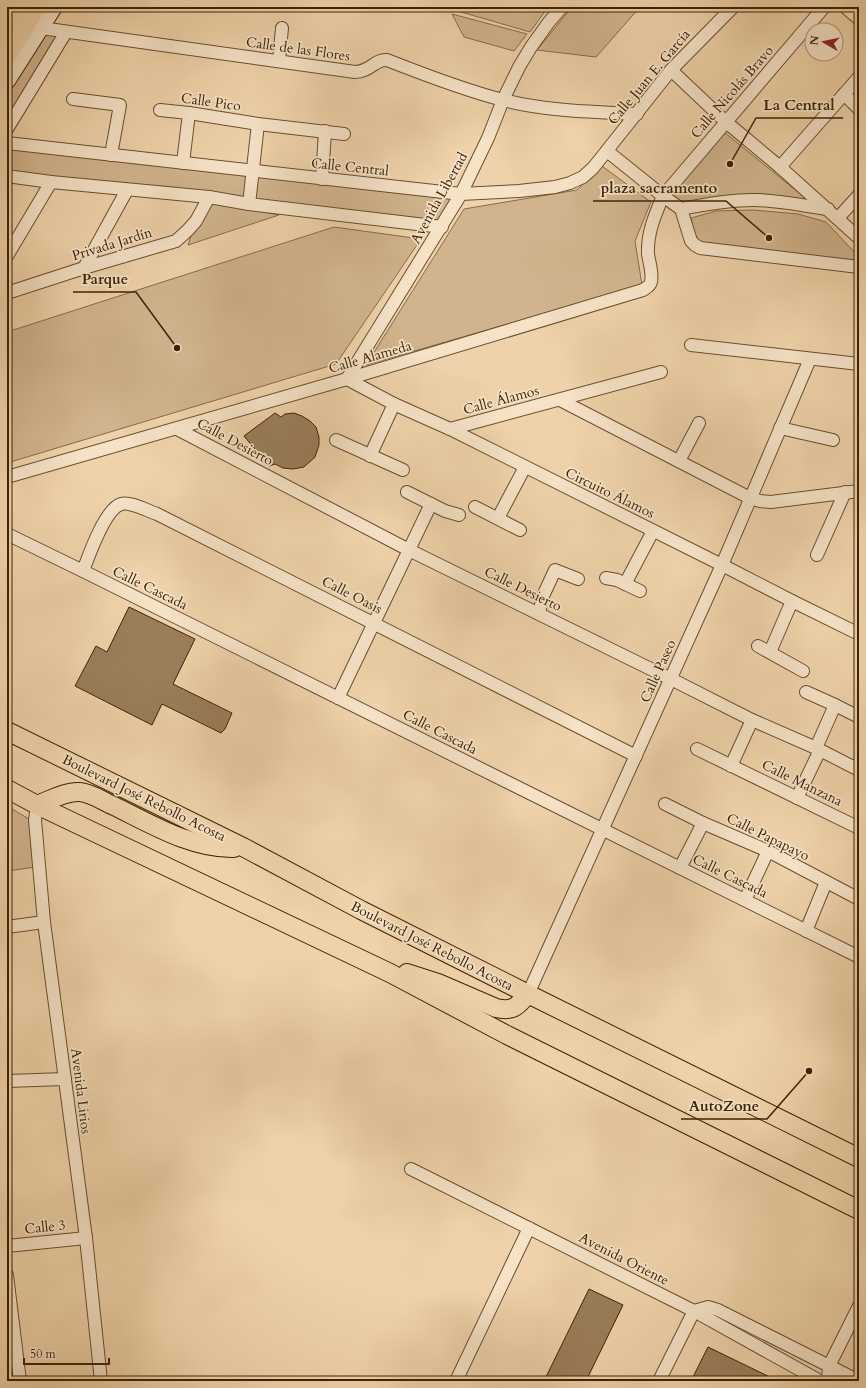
<svg xmlns="http://www.w3.org/2000/svg" width="866" height="1388" font-family="Cardo,serif">
	<style>
		.green { fill: #d1b48d; stroke: #876b49 }
		.building { fill: #9a7e5a; stroke: #3d2205 }
		.lines { fill: none; stroke-linecap: round; stroke-linejoin: round }
		.street-casing { stroke: #6a4e2e; stroke-width: 14 }
		.secondary-casing { stroke: #3d2205; stroke-width: 18 }
		.primary-casing { stroke: #3d2205; stroke-width: 20 }
		.highway-casing { stroke: #3d2205; stroke-width: 23 }
		.street { stroke: #f5e2c7; stroke-width: 12 }
		.secondary { stroke: #f5e2c7; stroke-width: 16 }
		.primary { stroke: #efd2a9; stroke-width: 18 }
		.highway { stroke: #efd2a9; stroke-width: 21 }
		.labels { text-anchor: middle; dominant-baseline: central; stroke-width: 3.5; stroke-linejoin: round; paint-order: stroke }
		.street-label { font-size: 14px; fill: #3d2205; stroke: #f5e2c7 }
		.leader { fill: none; stroke: #3d2205; stroke-width: 1.5 }
		.callout-dot { fill: #3d2205; stroke: #f5e2c7; stroke-width: 1.5 }
		.callout-label { font-size: 15px; text-anchor: middle; font-weight: bold; fill: #3d2205; stroke: #f5e2c7; stroke-width: 3.5; stroke-linejoin: round; paint-order: stroke }
	</style>
	<rect width="100%" height="100%" fill="#efd2a9"/>
	<filter id="stains"><feTurbulence type="fractalNoise" baseFrequency=".005" numOctaves="4"/><feColorMatrix values="0 0 0 0 .2 0 0 0 0 .09 0 0 0 0 .02 0 0 0 .5 -.17"/></filter>
	<radialGradient id="worn" r=".72"><stop offset=".6" stop-color="#630" stop-opacity="0"/><stop offset="1" stop-color="#630" stop-opacity=".3"/></radialGradient>
	<!-- green -->
	<g class="green">
		<polygon points="444,7 548,7 530,32"/>
		<polygon points="572,7 640,7 596,57 537,50"/>
		<polygon points="452,14 527,34 514,51 464,37"/>
		<polygon points="41,33 58,36 7,127 7,85"/>
		<polygon points="724,132 809,201 682,207 668,196"/>
		<polygon points="7,143 250,173 248,202 7,174"/>
		<polygon points="602,166 651,202 635,241 642,285 366,365 464,209 577,190"/>
		<polygon points="254,173 454,197 439,225 251,203"/>
		<polygon points="210,202 279,215 188,245 193,230"/>
		<polygon points="753,210 798,214 826,222 859,257 859,261 699,242 694,234 691,218 716,211"/>
		<polygon points="334,227 421,239 336,364 7,463 7,332"/>
		<polygon points="7,806 29,819 36,867 7,871"/>
	</g>
	<!-- building -->
	<g class="building">
		<polygon points="275,413 281,417 285,414 294,413 302,416 310,421 316,427 319,437 319,445 315,457 304,467 293,469 283,468 275,464 269,466 244,436"/>
		<polygon points="129,607 195,639 173,684 232,713 225,729 221,733 162,704 152,725 75,686 96,646 107,652"/>
		<polygon points="589,1289 623,1305 586,1381 544,1381"/>
		<polygon points="708,1347 778,1381 691,1381"/>
	</g>
	<g class="lines">
		<!-- street casing -->
		<g class="street-casing">
			<g id="street">
				<polyline points="562,7 549,22 531,47 519,67 503,100 488,138 461,194 347,379 394,404 450,429 722,565 792,601 859,634"/>
				<polyline points="845,7 859,19"/>
				<path d="M41,28L355,72C370,72 375,59 387,60C425,75 464,90 503,100C546,111 592,112 637,114"/>
				<polyline points="279,61 282,28"/>
				<polyline points="671,70 726,122 780,167 859,238"/>
				<polyline points="844,94 859,109"/>
				<polyline points="73,99 120,105 111,155"/>
				<polyline points="160,110 189,113 258,124 344,134"/>
				<polyline points="7,129 66,32"/>
				<polyline points="7,143 461,194 519,191 555,187 570,183 583,177 593,168 671,70 733,7"/>
				<polyline points="607,151 663,196 681,209 691,241 695,245 700,248 859,267"/>
				<polyline points="183,163 189,113"/>
				<polyline points="780,167 859,77"/>
				<polyline points="7,176 51,182 209,197 249,204 442,227"/>
				<polyline points="322,179 325,131"/>
				<polyline points="249,204 258,124"/>
				<path d="M681,209C706,204 729,200 754,200C779,200 803,206 828,209"/>
				<polyline points="838,218 859,195"/>
				<polyline points="7,256 51,182"/>
				<polyline points="84,268 127,190"/>
				<polyline points="7,293 84,268 176,241 188,230 196,221 209,197"/>
				<polyline points="691,345 859,364"/>
				<polyline points="560,400 750,498 760,501 771,502 859,491"/>
				<polyline points="780,428 833,440"/>
				<polyline points="177,429 409,550 671,679 752,720 816,748 859,770"/>
				<polyline points="450,429 661,372"/>
				<polyline points="336,440 403,470"/>
				<polyline points="370,456 394,404"/>
				<polyline points="679,461 699,423"/>
				<path d="M7,477L347,379L643,290C646,288 650,286 651,282C653,273 649,262 648,254C647,233 655,215 663,196L824,7"/>
				<polyline points="407,492 445,511 459,515"/>
				<polyline points="475,507 520,530"/>
				<polyline points="498,518 525,467"/>
				<polyline points="7,534 83,571 859,957"/>
				<polyline points="817,555 845,492"/>
				<path d="M83,571C89,555 105,509 121,504C130,501 148,511 157,514L636,756"/>
				<polyline points="606,578 617,580 640,591"/>
				<polyline points="625,584 653,531"/>
				<polyline points="539,613 543,596 555,570 578,579"/>
				<polyline points="758,646 803,671"/>
				<polyline points="770,652 792,601"/>
				<polyline points="806,692 835,705 859,717"/>
				<polyline points="338,698 431,504"/>
				<polyline points="816,748 835,705"/>
				<polyline points="697,749 859,828"/>
				<polyline points="731,766 752,720"/>
				<polyline points="797,798 820,750"/>
				<polyline points="665,804 703,823 768,851 859,899"/>
				<polyline points="37,805 35,820 44,922 86,1238 101,1381"/>
				<polyline points="680,868 703,823"/>
				<polyline points="745,900 768,851"/>
				<polyline points="7,927 44,922"/>
				<polyline points="806,931 826,882"/>
				<polyline points="528,994 722,565 810,359"/>
				<polyline points="7,1081 65,1079"/>
				<polyline points="411,1169 694,1311 820,1381"/>
				<polyline points="7,1246 86,1238"/>
				<polyline points="7,1275 20,1381"/>
				<polyline points="694,1311 708,1307 718,1310 859,1381"/>
				<polyline points="456,1381 529,1228"/>
				<polyline points="659,1381 694,1311"/>
				<polyline points="828,1381 829,1366 859,1306"/>
			</g>
		</g>
		<!-- secondary casing -->
		<g class="secondary-casing">
			<polyline id="secondary" points="7,81 54,7"/>
		</g>
		<!-- primary casing -->
		<g class="primary-casing">
			<g id="primary">
				<polyline points="7,731 243,847 361,910 528,994 859,1158"/>
				<polyline points="7,789 37,805 390,973 507,1035 859,1210"/>
				<path d="M37,805C50,800 66,791 80,792C92,793 104,802 114,806C151,824 192,849 234,848"/>
				<path d="M407,973L438,983L496,1008C514,1012 517,1006 528,994"/>
			</g>
		</g>
		<!-- highway casing -->
		<g class="highway-casing">
			<g id="highway">
				<polyline points="7,15 13,7"/>
				<polyline points="7,54 35,7"/>
			</g>
		</g>
		<!-- street -->
		<use href="#street" class="street"/>
		<!-- secondary -->
		<use href="#secondary" class="secondary"/>
		<!-- primary -->
		<use href="#primary" class="primary"/>
		<!-- highway -->
		<use href="#highway" class="highway"/>
	</g>
	<g class="labels">
		<!-- street labels -->
		<g class="street-label">
			<text transform="translate(298 49) rotate(8)">Calle de las Flores</text>
			<text transform="translate(649 77) rotate(-50)">Calle Juan E. García</text>
			<text transform="translate(732 92) rotate(-49)">Calle Nicolás Bravo</text>
			<text transform="translate(211 102) rotate(8)">Calle Pico</text>
			<text transform="translate(350 167) rotate(6)">Calle Central</text>
			<text transform="translate(439 198) rotate(-61)">Avenida Libertad</text>
			<text transform="translate(112 244) rotate(-17)">Privada Jardín</text>
			<text transform="translate(370 357) rotate(-16)">Calle Alameda</text>
			<text transform="translate(501 400) rotate(-15)">Calle Álamos</text>
			<text transform="translate(235 442) rotate(28)">Calle Desierto</text>
			<text transform="translate(610 493) rotate(26)">Circuito Álamos</text>
			<text transform="translate(150 588) rotate(26)">Calle Cascada</text>
			<text transform="translate(523 589) rotate(26)">Calle Desierto</text>
			<text transform="translate(352 595) rotate(27)">Calle Oasis</text>
			<text transform="translate(658 671) rotate(-66)">Calle Paseo</text>
			<text transform="translate(440 732) rotate(27)">Calle Cascada</text>
			<text transform="translate(802 783) rotate(26)">Calle Manzana</text>
			<text transform="translate(144 798) rotate(26)">Boulevard José Rebollo Acosta</text>
			<text transform="translate(768 837) rotate(26)">Calle Papapayo</text>
			<text transform="translate(730 876) rotate(26)">Calle Cascada</text>
			<text transform="translate(432 946) rotate(27)">Boulevard José Rebollo Acosta</text>
			<text transform="translate(81 1091) rotate(83)">Avenida Lirios</text>
			<text transform="translate(45 1227) rotate(-6)">Calle 3</text>
			<text transform="translate(624 1259) rotate(27)">Avenida Oriente</text>
		</g>
	</g>
	<!-- callouts -->
	<path class="leader" d="M730 164L756 118H843M769 238L726 201H593M177 348L136 292H73M809 1071L767 1119H681"/>
	<g class="callout-dot">
		<circle cx="730" cy="164" r="4"/>
		<circle cx="769" cy="238" r="4"/>
		<circle cx="177" cy="348" r="4"/>
		<circle cx="809" cy="1071" r="4"/>
	</g>
	<g class="callout-label">
		<text x="799" y="110">La Central</text>
		<text x="659" y="193">plaza sacramento</text>
		<text x="105" y="284">Parque</text>
		<text x="724" y="1111">AutoZone</text>
	</g>
	<!-- margin -->
	<rect width="866" height="1388" fill="none" stroke="#efd2a9" stroke-width="24"/>
	<rect x="8" y="8" width="850" height="1372" fill="none" stroke="#3d2205" stroke-width="2"/>
	<rect x="12" y="12" width="842" height="1364" fill="none" stroke="#3d2205"/>
	<!-- north arrow -->
	<g transform="translate(824 42) rotate(279)"><circle r="19" fill="#f5e2c7" stroke="#ab9579"/>
	<path d="M0-3L7 15L0 10L-7 15Z" fill="#8f2418"/>
	<text y="-6" font-size="11" font-weight="bold" text-anchor="middle" fill="#3d2205">N</text>
	</g>
	<!-- scale -->
	<path d="M24 1358v6h85v-6" fill="none" stroke="#3d2205" stroke-width="2"/>
	<text x="30" y="1358" font-size="12" fill="#3d2205" stroke="#f5e2c7" stroke-width="3" paint-order="stroke">50 m</text>
	<rect width="100%" height="100%" filter="url(#stains)"/>
	<rect width="100%" height="100%" fill="url(#worn)"/>
</svg>
